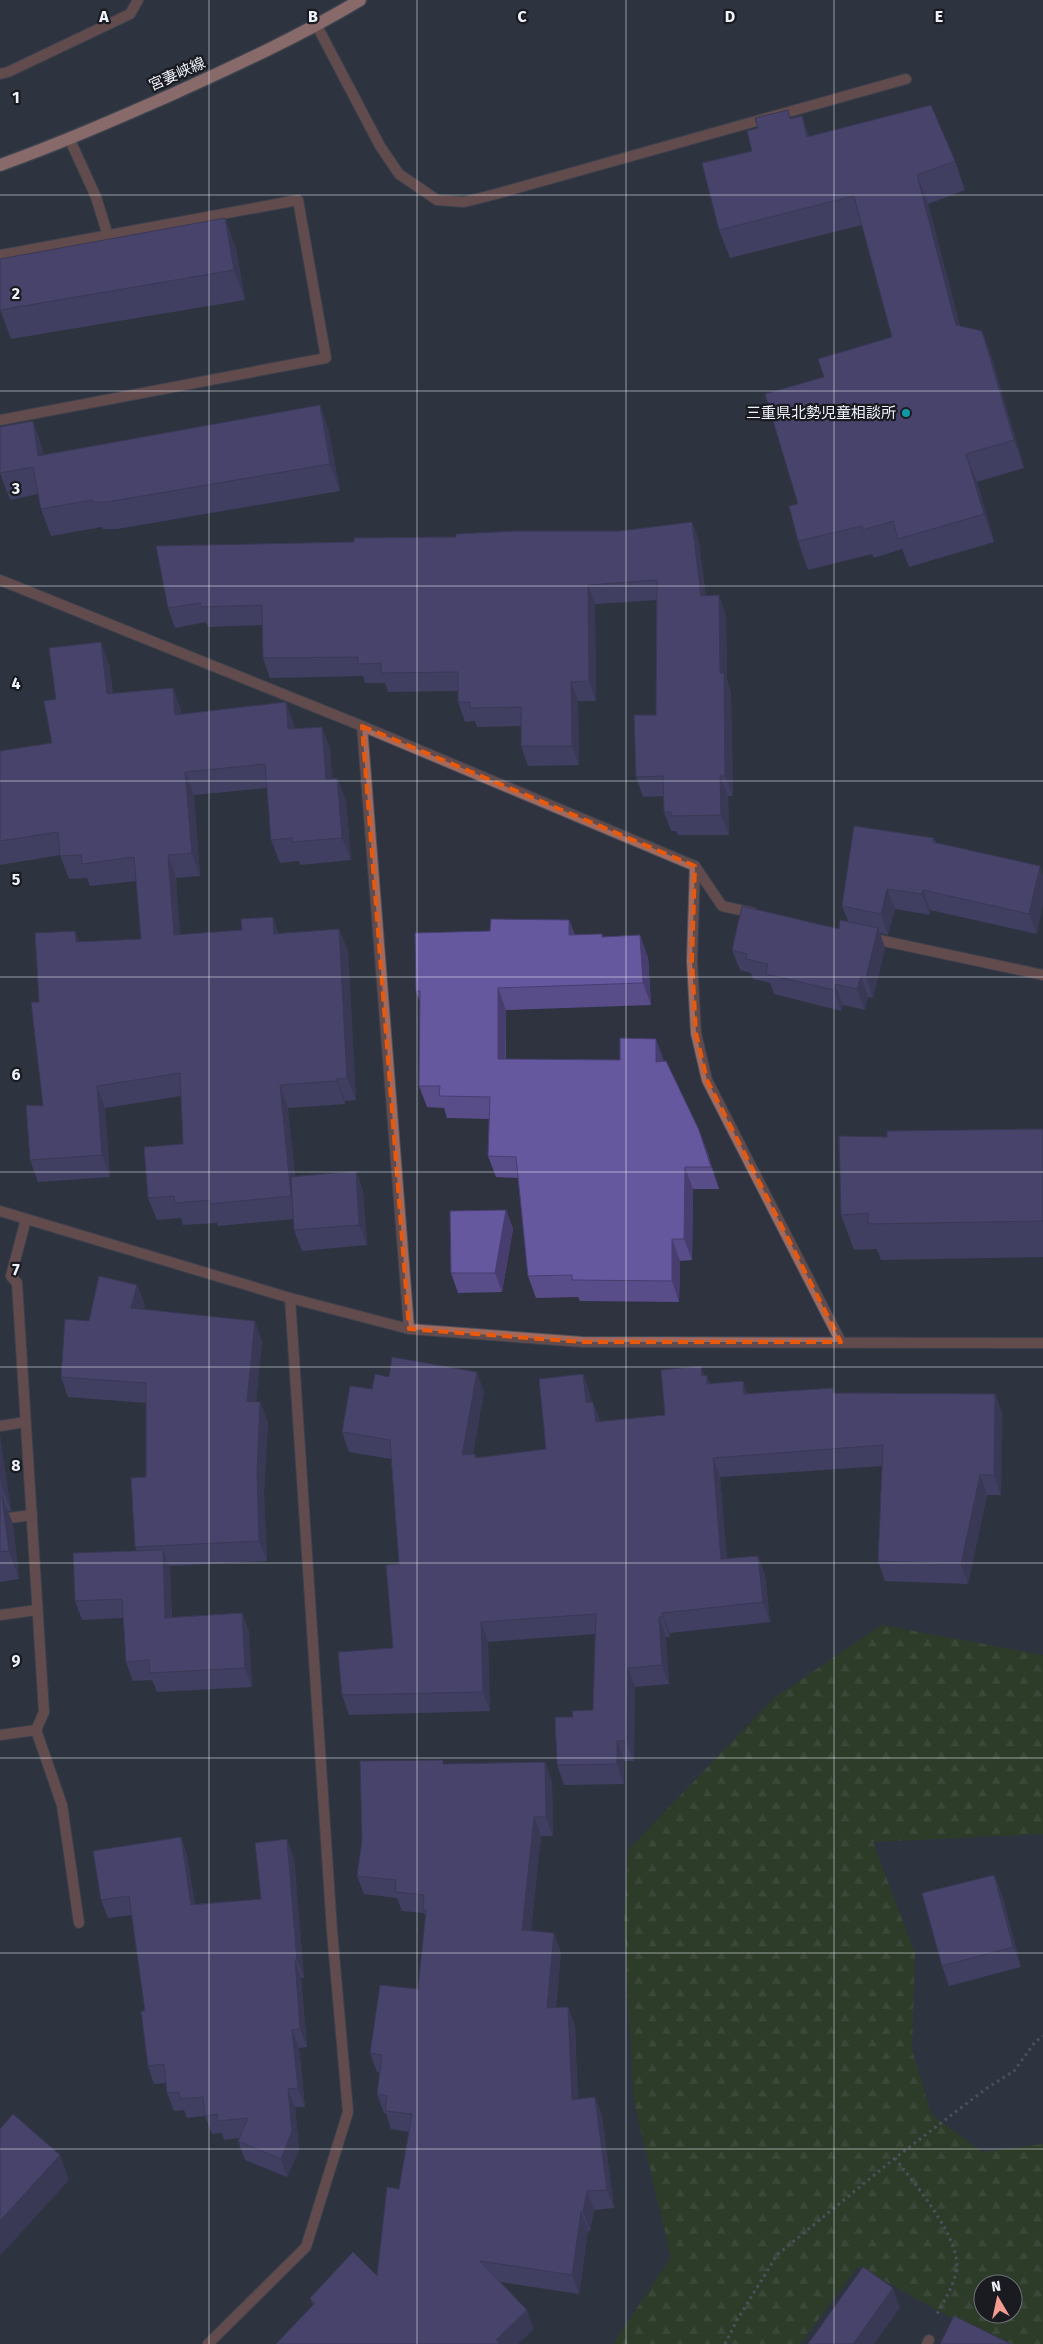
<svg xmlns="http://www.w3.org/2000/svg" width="1043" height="2344" font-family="'Fira Sans','Noto Sans JP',sans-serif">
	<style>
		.forest { fill: url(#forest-firs); fill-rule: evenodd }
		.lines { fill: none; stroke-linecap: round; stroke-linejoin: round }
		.service-casing { stroke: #4d525d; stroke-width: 12 }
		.minor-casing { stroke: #4d525d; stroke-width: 12 }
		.primary-casing { stroke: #4d525d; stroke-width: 15 }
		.path { stroke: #6f747e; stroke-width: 3; stroke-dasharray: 2.5 4; stroke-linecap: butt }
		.service { stroke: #a3695c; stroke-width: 10 }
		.minor { stroke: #a3695c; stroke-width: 10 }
		.primary { stroke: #f4ad9c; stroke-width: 12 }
		.wall { fill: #584c89 }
		.shaded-wall { fill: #473e6f }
		.building { fill: #66589f; stroke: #473e6f }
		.marked { fill: none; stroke: #e8590c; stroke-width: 4; stroke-dasharray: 10 6; stroke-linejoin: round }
		.grid { fill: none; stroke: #eff2fa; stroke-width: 1; stroke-opacity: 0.55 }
		.culture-dot { fill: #0f9aa8; stroke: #191b20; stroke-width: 2 }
		.labels { text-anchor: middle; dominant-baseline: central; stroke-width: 4.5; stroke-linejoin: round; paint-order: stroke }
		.street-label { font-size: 15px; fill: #eff2fa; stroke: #191b20 }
		.poi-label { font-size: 15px; fill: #eff2fa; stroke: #191b20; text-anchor: end }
		.grid-label { font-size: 16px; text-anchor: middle; font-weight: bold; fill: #eff2fa; stroke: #191b20; stroke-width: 4.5; stroke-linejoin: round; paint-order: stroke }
	</style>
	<defs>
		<pattern id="forest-firs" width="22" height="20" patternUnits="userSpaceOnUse" patternTransform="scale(1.25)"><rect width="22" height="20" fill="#2e470e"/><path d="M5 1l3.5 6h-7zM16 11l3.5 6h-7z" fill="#4d6232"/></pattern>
	</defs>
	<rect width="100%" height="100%" fill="#2e333f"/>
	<!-- forest -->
	<path class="forest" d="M881,1625L1043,1655V1834L873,1842L915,1954L912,2050L931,2114L982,2152L1043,2144V2344H998L858,2266L800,2344H613L671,2257L634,2102L624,1925L628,1850L773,1699ZM983,2284H1013V2314H983Z"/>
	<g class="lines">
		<!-- service casing -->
		<g class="service-casing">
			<g id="service">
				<polyline points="317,26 380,146 399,174 437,200 464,202 496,194 906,79"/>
				<polyline points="0,74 8,72 130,14 138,0"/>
				<polyline points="70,140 96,197 108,236"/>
				<polyline points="0,255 298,200 326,358 0,420"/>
				<polyline points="0,1426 25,1422"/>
				<polyline points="0,1519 32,1515"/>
				<polyline points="0,1615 37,1610"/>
				<polyline points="36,1730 62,1805 79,1923"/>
			</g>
		</g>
		<!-- minor casing -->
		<g class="minor-casing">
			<g id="minor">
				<polyline points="0,580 362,726 695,866 722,906 753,913"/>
				<polyline points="362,726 409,1329"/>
				<polyline points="695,866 692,961 696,1033 707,1080 841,1342"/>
				<polyline points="870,938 1043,975"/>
				<polyline points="0,1211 290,1298 409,1329 582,1342 1043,1343"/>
				<polyline points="0,1735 36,1730 44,1712 17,1283 11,1276 26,1219"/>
				<polyline points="208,2344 306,2247 348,2112 332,1931 290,1298"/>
				<polyline points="927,2344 929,2340"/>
			</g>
		</g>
		<!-- primary casing -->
		<g class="primary-casing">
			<path id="primary" d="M0,165C59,144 116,119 173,94C237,65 300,36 360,0"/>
		</g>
		<!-- path -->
		<g class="path">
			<path d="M895,2158C913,2182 964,2241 956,2272C953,2287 944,2301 937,2314"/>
			<polyline points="725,2344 737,2320 777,2255 895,2158 987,2088 1014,2071 1035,2042 1043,2036"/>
		</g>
		<!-- service -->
		<use href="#service" class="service"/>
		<!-- minor -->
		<use href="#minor" class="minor"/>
		<!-- primary -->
		<use href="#primary" class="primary"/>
	</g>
	<!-- wall -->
	<g class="wall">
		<polygon points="802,116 809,137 955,161 965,190 928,204 960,326 982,331 992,359 1024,468 977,482 994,542 909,567 902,549 874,558 872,554 808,570 798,541 798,504 824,377 892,337 862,225 730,258 719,230 752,151 791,118"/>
		<polygon points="236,248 245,300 11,339 0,309"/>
		<polygon points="320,405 329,432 340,491 117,529 103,529 102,527 51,536 41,509 38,494 10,500 0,473 0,427 33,421 42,448 43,455"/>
		<polygon points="692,522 699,542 706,596 726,615 727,680 731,693 733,796 728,796 729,835 678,835 676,831 671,831 664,812 664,796 643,797 636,777 656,715 657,600 595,604 596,701 578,701 579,765 528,766 521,746 521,726 477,727 475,721 465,722 458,702 458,691 388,692 385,683 365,683 363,676 270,678 263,658 262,625 208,627 206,622 175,628 168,608 354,542 620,531"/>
		<polygon points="109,664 113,693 173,688 181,710 181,714 286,702 294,725 294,729 322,727 330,749 332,779 337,778 346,801 351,860 300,865 299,861 280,863 271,840 267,788 194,795 200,876 176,878 180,935 279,933 339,929 348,951 356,1100 345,1101 345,1104 288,1108 295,1176 356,1171 363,1192 367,1245 302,1251 294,1230 294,1219 218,1226 217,1223 183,1225 181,1218 157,1220 148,1198 183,1144 181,1096 105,1108 110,1177 38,1182 30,1160 43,1106 39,1002 75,931 79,942 141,939 136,881 90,886 87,878 69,879 60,855 0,865 0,751 52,743 56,699"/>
		<polygon points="934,838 936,843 1040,866 1037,934 930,910 930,915 895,909 888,935 880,933 885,948 873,998 868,997 865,1010 843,1005 841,1011 774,994 770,983 753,979 751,973 740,970 732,950 839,929 848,921 842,906"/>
		<polygon points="569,920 575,935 602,934 603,937 648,957 651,1005 506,1010 506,1059 664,1061 707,1151 719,1189 693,1189 692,1260 680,1261 679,1302 580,1301 578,1297 536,1298 528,1276 518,1178 496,1177 488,1156 489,1119 447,1118 444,1108 427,1107 419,1086 420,1002 416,991 490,931"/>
		<polygon points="1043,1129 1043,1257 881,1260 877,1249 854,1250 841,1215 887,1137"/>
		<polygon points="506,1210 513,1229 502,1292 458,1293 451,1273"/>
		<polygon points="137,1285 145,1305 144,1309 262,1341 256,1402 260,1402 268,1422 264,1493 267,1561 169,1566 170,1569 172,1617 242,1613 249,1632 252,1687 157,1692 152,1680 133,1681 126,1662 123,1618 82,1620 75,1601 137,1551 135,1547 146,1477 146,1403 68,1397 61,1377 89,1321"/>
		<polygon points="701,1366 704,1375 710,1384 747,1394 833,1388 835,1393 995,1394 1002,1413 1001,1495 987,1495 968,1584 885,1581 878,1561 882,1466 720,1477 727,1559 758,1556 765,1575 770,1622 670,1633 670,1637 666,1637 669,1684 635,1687 634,1761 624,1761 624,1784 564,1785 557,1765 573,1717 593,1710 595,1634 488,1642 490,1711 349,1715 342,1695 393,1648 399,1564 391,1459 349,1452 342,1432 372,1389 484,1392 473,1454 475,1454 476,1458 546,1449 583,1374 590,1394 591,1402 593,1402 600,1421 665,1415"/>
		<polygon points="0,1436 11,1511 8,1511 13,1524 19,1579 0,1582"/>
		<polygon points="444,1764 552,1781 553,1836 541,1836 531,1930 561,1952 556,2007 568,2007 575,2026 578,2099 595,2097 602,2116 614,2208 594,2210 590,2231 588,2231 579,2294 500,2282 534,2329 313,2305 310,2298 377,2276 399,2189 409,2132 391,2129 386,2113 384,2113 377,2094 380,2073 377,2072 370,2053 418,1989 426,1918 424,1913 402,1911 397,1898 364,1894 357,1876"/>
		<polygon points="181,1837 187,1856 195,1904 261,1899 294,1858 304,1978 301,1978 307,2047 299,2048 305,2107 295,2107 299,2150 287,2177 245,2160 238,2141 239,2138 224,2140 222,2133 212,2134 205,2116 187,2118 184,2110 174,2111 167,2093 166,2083 154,2084 148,2066 145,2011 132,1915 108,1918 101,1900"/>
		<polygon points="994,1875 1002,1895 1021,1967 949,1986 942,1966"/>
	</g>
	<!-- shaded-wall -->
	<g class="shaded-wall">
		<polygon points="802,116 812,144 807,137"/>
		<polygon points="917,175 928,204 967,354 956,325"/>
		<polygon points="225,218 236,248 245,300 234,270"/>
		<polygon points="982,331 992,359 1024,468 1014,440"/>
		<polygon points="320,405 329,432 340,491 330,464"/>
		<polygon points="33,421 42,448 48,482 38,456"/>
		<polygon points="966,454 977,482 994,542 984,514"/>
		<polygon points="692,522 699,542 708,615 701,596"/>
		<polygon points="588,585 595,604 596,701 589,681"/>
		<polygon points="719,595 726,615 727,680 731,693 733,796 725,776 720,673"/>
		<polygon points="101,642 109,664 116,716 107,694"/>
		<polygon points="571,682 578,701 579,765 572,746"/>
		<polygon points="173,688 181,710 183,738 175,715"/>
		<polygon points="286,702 294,725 296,752 288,729"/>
		<polygon points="322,727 330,749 334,802 326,779"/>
		<polygon points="185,772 194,795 200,876 192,853"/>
		<polygon points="720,776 728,796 729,835 721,815"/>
		<polygon points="337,778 346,801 351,860 342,838"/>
		<polygon points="168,855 176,878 182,958 174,935"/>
		<polygon points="1040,866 1043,876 1043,906 1037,934 1029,914"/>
		<polygon points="887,889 895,909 888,935 881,914"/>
		<polygon points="923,890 930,910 930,915 922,894"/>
		<polygon points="273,917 281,940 274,934"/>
		<polygon points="569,920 577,942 569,935"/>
		<polygon points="878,928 885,948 873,998 866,977"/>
		<polygon points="339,929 348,951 356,1100 347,1078"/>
		<polygon points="75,931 83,953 76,942"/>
		<polygon points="640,935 648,957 651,1005 643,983"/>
		<polygon points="861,976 868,997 865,1010 857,989"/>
		<polygon points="835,984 843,1005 841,1011 834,990"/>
		<polygon points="498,988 506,1010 505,1081 498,1059"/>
		<polygon points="656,1039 664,1061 656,1062"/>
		<polygon points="337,1079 345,1101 345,1104 337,1081"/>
		<polygon points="280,1085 288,1108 299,1219 291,1196"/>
		<polygon points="97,1086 105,1108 110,1177 102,1155"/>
		<polygon points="699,1130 707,1151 719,1189 711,1167"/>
		<polygon points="685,1167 693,1189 692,1260 684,1239"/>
		<polygon points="356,1171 363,1192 367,1245 359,1225"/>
		<polygon points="506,1210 513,1229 502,1292 495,1273"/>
		<polygon points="672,1239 680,1261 679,1302 672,1281"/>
		<polygon points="137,1285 145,1305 138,1328 131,1308"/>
		<polygon points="255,1321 262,1341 254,1421 247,1401"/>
		<polygon points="701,1366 707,1383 707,1375 714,1395 702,1376"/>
		<polygon points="477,1372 484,1392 469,1475 462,1455"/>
		<polygon points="583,1374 590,1394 593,1422 586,1402"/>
		<polygon points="743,1381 750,1401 744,1394"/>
		<polygon points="995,1394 1002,1413 1001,1495 994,1475"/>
		<polygon points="260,1402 268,1422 264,1493 267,1561 259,1541 257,1473"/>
		<polygon points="593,1402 601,1422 596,1422"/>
		<polygon points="0,1436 11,1511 1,1483 0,1478"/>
		<polygon points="713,1458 720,1477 728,1579 721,1559"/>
		<polygon points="980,1475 987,1495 968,1584 961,1564"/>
		<polygon points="2,1497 13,1524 19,1579 9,1551"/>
		<polygon points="163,1550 170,1569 172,1637 165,1618"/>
		<polygon points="758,1556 765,1575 770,1622 763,1602"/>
		<polygon points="242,1613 249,1632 252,1687 245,1668"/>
		<polygon points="662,1613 670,1633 670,1637 663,1617"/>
		<polygon points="659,1617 666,1637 669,1684 662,1665"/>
		<polygon points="481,1622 488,1642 490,1711 483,1692"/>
		<polygon points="628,1668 635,1687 634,1761 626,1741"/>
		<polygon points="617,1741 624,1761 624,1784 617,1764"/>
		<polygon points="545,1762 552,1781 553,1836 546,1817"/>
		<polygon points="534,1817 541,1836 529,1948 522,1930"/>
		<polygon points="181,1837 187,1856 198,1923 191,1905"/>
		<polygon points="287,1839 294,1858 304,1978 297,1960"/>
		<polygon points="994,1875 1002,1895 1021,1967 1013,1947"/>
		<polygon points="554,1933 561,1952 554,2026 547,2008"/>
		<polygon points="295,1960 301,1978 307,2047 300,2029"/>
		<polygon points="568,2007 575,2026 578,2118 572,2100"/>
		<polygon points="292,2030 299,2048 305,2107 298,2088"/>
		<polygon points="288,2089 295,2107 299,2150 287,2177 281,2159"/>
		<polygon points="595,2097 602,2116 614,2208 607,2190"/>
		<polygon points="60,2155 69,2180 0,2256 0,2221"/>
		<polygon points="587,2191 594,2210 590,2231 583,2212"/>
		<polygon points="581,2212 588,2231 579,2294 572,2275"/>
		<polygon points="893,2288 900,2308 874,2344 853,2344"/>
		<polygon points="527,2310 534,2329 518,2344 497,2344 496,2340"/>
	</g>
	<!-- building -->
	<g class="building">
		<polygon points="931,105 955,161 917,175 956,325 982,331 1014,440 966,454 984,514 898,539 893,521 863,530 862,526 798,541 789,506 798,504 765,394 824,377 818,359 892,337 854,196 719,230 702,163 752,151 747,131 758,128 755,118 788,110 790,119 802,116 807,137"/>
		<polygon points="225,218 234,270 0,310 0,259"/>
		<polygon points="320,405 330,464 107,502 93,502 92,500 41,509 33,467 0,473 0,427 33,421 38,456"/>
		<polygon points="692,522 701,596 719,595 720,673 724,673 725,776 720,776 721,815 671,816 671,812 664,812 663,776 636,777 634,715 656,715 657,580 588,585 589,681 571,682 572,746 521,746 521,707 470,708 470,702 458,702 458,672 381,673 381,663 358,664 358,657 263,658 262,605 201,607 200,603 168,608 156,546 354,542 354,538 456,537 456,534 517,531 620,531"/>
		<polygon points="101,642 107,694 173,688 175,715 286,702 288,729 322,727 326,779 337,778 342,838 292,842 292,838 271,840 265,764 185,772 192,853 168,855 174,935 242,930 241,919 273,917 274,934 339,929 347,1078 337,1079 337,1081 280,1085 291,1196 210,1204 210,1200 175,1203 174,1196 148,1198 144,1147 183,1144 180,1073 97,1086 102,1155 30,1160 26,1105 43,1106 31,1002 39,1002 35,933 75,931 76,942 141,939 134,857 82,864 81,855 60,856 58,832 0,841 0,751 52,743 44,701 56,699 49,648"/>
		<polygon points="854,826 934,838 933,842 1040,866 1029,914 923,890 922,894 887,889 881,914 842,906"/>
		<polygon points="742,906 839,929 840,920 878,928 866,977 861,976 857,989 835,984 834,990 766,974 768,964 746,959 747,954 732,950"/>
		<polygon points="491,919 569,920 569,935 602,934 602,937 640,935 643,983 498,988 498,1059 620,1060 620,1038 656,1039 656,1062 666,1061 699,1130 711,1167 685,1167 684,1239 672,1239 672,1281 572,1280 572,1275 528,1276 516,1157 488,1156 490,1097 439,1096 440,1086 419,1086 420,991 416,991 415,933 490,931"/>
		<polygon points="1043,1129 1043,1221 868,1224 868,1213 841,1215 839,1136 887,1137 887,1131"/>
		<polygon points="356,1171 359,1225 294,1230 291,1177"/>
		<polygon points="506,1210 495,1273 451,1273 450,1211"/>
		<polygon points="99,1276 137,1285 131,1308 255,1321 247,1401 260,1402 257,1473 259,1541 135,1547 131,1478 146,1477 146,1383 61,1377 65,1319 89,1321"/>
		<polygon points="392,1357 477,1372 462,1455 475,1454 475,1458 546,1449 539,1379 583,1374 586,1402 593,1402 596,1422 665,1415 661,1370 701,1366 702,1376 707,1375 707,1384 743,1381 744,1394 833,1388 833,1393 995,1394 994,1475 980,1475 961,1564 878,1561 883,1445 713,1458 721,1559 758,1556 763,1602 662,1613 663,1617 659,1617 662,1665 628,1668 626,1741 617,1741 617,1764 557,1765 555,1717 573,1717 572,1711 593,1710 596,1614 481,1622 483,1692 342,1695 338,1652 393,1648 386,1565 399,1564 390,1440 342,1432 350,1386 372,1389 375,1374 389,1377"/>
		<polygon points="0,1497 2,1497 9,1551 0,1552"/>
		<polygon points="163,1550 165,1618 242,1613 245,1668 150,1673 149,1660 126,1662 122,1599 75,1601 73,1553"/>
		<polygon points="443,1760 443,1764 545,1762 546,1817 534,1817 522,1930 554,1933 547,2008 568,2007 572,2100 595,2097 607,2190 587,2191 583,2212 581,2212 572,2275 480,2261 527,2310 496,2340 500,2344 276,2344 315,2303 310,2298 353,2252 377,2276 387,2187 399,2189 412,2114 385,2111 387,2096 377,2094 382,2055 370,2053 380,1985 418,1989 426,1910 423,1910 424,1895 395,1892 396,1880 357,1876 362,1840 360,1761"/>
		<polygon points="181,1837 191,1905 261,1899 255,1843 287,1839 297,1960 295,1960 300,2029 292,2030 298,2088 288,2089 292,2131 281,2159 238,2141 248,2118 218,2121 217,2114 205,2116 203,2097 180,2099 179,2092 167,2093 164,2064 148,2066 141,2011 145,2011 129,1896 101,1900 93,1851"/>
		<polygon points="994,1875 1013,1947 942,1966 922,1893"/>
		<polygon points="13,2114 60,2155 0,2221 0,2129"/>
		<polygon points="863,2267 893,2288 853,2344 808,2344"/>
		<polygon points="954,2316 1011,2344 940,2344"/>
	</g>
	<!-- marked area -->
	<path d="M0 0H1043V2344H0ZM362,726L695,866L692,961L696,1033L707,1080L841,1342H582L409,1329Z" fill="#2e333f" fill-opacity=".55" fill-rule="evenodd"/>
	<path class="marked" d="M362,726L695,866L692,961L696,1033L707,1080L841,1342H582L409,1329Z"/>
	<!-- grid -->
	<path class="grid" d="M209,0V2344M417,0V2344M626,0V2344M834,0V2344M0,195H1043M0,391H1043M0,586H1043M0,781H1043M0,977H1043M0,1172H1043M0,1367H1043M0,1563H1043M0,1758H1043M0,1953H1043M0,2149H1043"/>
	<!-- markers -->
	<circle class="culture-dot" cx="906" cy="413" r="5"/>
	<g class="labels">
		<!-- street labels -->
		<g class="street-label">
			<text transform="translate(177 74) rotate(-24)">宮妻峡線</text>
		</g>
		<!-- poi labels -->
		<g class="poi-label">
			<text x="896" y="413">三重県北勢児童相談所</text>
		</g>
	</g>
	<g class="grid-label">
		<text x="104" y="22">A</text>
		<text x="313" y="22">B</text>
		<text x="522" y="22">C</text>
		<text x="730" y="22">D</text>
		<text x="939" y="22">E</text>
		<text x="16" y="103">1</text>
		<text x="16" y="299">2</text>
		<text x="16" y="494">3</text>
		<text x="16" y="689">4</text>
		<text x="16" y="885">5</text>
		<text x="16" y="1080">6</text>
		<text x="16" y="1275">7</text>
		<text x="16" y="1471">8</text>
		<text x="16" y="1666">9</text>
	</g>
	<!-- north arrow -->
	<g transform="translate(998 2299) rotate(351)"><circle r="24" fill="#191b20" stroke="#6f7177"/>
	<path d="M0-4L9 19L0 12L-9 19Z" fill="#f59c90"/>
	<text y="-8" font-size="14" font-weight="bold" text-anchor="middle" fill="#eff2fa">N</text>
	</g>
</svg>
